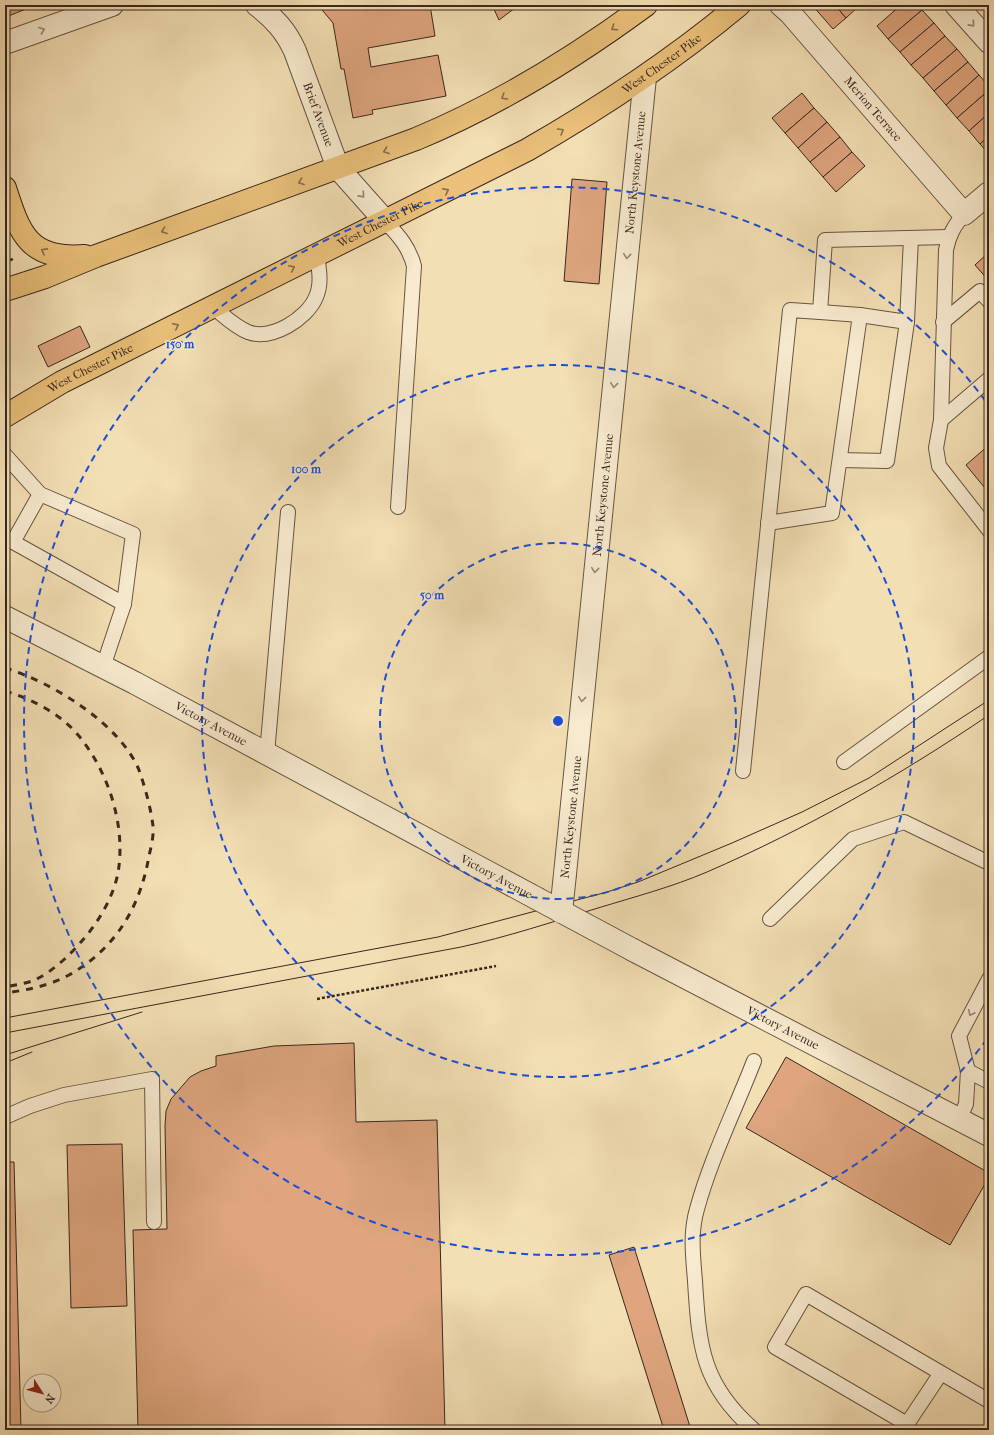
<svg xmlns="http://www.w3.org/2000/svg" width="994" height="1435" font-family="'IM FELL French Canon',serif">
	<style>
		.building { fill: #dea57f; stroke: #38271d }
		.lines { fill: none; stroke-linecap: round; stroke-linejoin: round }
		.service-casing { stroke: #675543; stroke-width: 16 }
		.minor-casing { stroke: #675543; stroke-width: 24 }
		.tertiary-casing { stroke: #675543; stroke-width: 24 }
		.primary-casing { stroke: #38271d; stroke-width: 24 }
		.path { stroke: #38271d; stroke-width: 2.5; stroke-dasharray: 3 2; stroke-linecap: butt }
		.service { stroke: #f7eace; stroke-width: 14 }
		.minor { stroke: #f7eace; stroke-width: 22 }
		.tertiary { stroke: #f7eace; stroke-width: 22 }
		.primary { stroke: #eac07a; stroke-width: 22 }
		.tram { stroke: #38271d; stroke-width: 1 }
		.rail { stroke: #38271d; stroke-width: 3; stroke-dasharray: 7 7; stroke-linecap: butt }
		.minor-bridge-casing { stroke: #675543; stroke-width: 24; stroke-linecap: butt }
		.tertiary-bridge-casing { stroke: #675543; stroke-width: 24; stroke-linecap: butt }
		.minor-bridge { stroke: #f7eace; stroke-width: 22 }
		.tertiary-bridge { stroke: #f7eace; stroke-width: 22 }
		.oneway { stroke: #988876 }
		.oneway2 { stroke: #886c47 }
		.ring { fill: none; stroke: #1d4ed8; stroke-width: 2; stroke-dasharray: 7 5 }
		.labels { text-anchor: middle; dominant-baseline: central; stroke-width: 3; stroke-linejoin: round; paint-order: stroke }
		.street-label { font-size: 12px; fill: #38271d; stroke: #f7eace }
		.centre { fill: #1d4ed8; stroke: #f7eace; stroke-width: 2 }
		.ring-label { font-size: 12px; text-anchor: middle; font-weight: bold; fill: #1d4ed8; stroke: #f7eace; stroke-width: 3; stroke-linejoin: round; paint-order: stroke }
	</style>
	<rect width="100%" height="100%" fill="#f3dfb4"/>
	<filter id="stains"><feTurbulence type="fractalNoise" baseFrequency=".005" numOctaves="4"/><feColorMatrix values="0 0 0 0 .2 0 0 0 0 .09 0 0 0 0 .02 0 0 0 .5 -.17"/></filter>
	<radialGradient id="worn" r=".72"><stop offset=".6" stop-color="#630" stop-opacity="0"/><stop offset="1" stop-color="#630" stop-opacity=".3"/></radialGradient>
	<!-- building -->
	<g class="building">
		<polygon points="5,5 36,5 6,17"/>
		<polygon points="318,5 430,5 435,36 368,48 371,67 438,55 446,96 372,110 373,114 353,118 344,69 341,69 333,23"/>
		<polygon points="492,5 519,5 499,20"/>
		<polygon points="812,5 835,5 846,18 833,29"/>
		<polygon points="835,5 858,5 859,6 846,18"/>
		<polygon points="901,5 918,5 922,10 888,39 877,26"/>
		<polygon points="922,10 934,23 900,52 888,39"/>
		<polygon points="934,23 945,36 911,65 900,52"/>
		<polygon points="945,36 957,49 923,78 911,65"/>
		<polygon points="957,49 968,62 934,91 923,78"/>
		<polygon points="968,62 979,75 946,105 934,91"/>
		<polygon points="979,75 989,86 989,90 957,118 946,105"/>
		<polygon points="989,90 989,113 969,131 957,118"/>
		<polygon points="802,93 814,108 785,133 772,118"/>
		<polygon points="814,108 827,122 798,148 785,133"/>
		<polygon points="989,113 989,136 980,144 969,131"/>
		<polygon points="827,122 840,137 810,162 798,148"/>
		<polygon points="989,136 989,154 980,144"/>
		<polygon points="840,137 852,152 823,177 810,162"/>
		<polygon points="852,152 865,166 836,192 823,177"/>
		<polygon points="572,179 607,182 599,284 564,281"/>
		<polygon points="989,252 989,281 975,265"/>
		<polygon points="80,326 90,347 48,367 38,346"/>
		<polygon points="989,445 989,493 966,465"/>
		<polygon points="354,1043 356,1122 437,1120 445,1430 138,1430 133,1230 167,1229 165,1126 166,1111 171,1099 190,1077 201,1071 216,1066 216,1056 274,1046"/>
		<polygon points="786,1057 989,1173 989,1177 950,1245 746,1128"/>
		<polygon points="122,1144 127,1306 71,1308 67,1145"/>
		<polygon points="5,1162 14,1162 21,1430 5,1430"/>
		<polygon points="634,1247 691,1430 664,1430 609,1255"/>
	</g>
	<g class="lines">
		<!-- service casing -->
		<g class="service-casing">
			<g id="service">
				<path d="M964,214C954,226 949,235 946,250L941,420L936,448L939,466L989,530"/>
				<path d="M386,222C399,236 409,247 414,266L398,507"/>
				<path d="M213,307C223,315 235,327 248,332C271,341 307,319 316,297C322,284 319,269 317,255"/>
				<polyline points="907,322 911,238"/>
				<polyline points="943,322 980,291 989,301"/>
				<polyline points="941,420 989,379"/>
				<polyline points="5,455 40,494 133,534 124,604 13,542 40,494"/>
				<polyline points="840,460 887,461 907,322 860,315"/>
				<polyline points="768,523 832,513 860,315 820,312"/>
				<polyline points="103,667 124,604"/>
				<polyline points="267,754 288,512"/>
				<polyline points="844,762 989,657"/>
				<polyline points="743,771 790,310 820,312 825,240 948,237"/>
				<polyline points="770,919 853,839 904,822 989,863"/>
				<polyline points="968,1071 989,1082"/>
				<polyline points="5,1117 30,1106 64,1095 152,1079 154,1222"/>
				<polyline points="959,1120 966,1104 968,1071 959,1036 989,979"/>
				<polyline points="941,1373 907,1424 775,1347 806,1294 989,1401"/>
				<path d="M754,1430C702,1385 699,1346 695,1281C693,1256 690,1233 697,1209C711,1158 735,1110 754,1061"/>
			</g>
		</g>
		<!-- minor casing -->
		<g class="minor-casing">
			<g id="minor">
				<path id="s1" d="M257,5C274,18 286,31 295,51L338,168L386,222"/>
				<path id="s2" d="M781,5L790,13L964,214L989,193"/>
				<polyline points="956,5 989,42"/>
				<polyline points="5,43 112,5"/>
				<path id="s3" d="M565,874L645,77"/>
			</g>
		</g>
		<!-- tertiary casing -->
		<g class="tertiary-casing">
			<g id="tertiary">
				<path id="s4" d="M5,617L135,683L536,898"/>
				<path id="s5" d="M633,950L989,1135"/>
			</g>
		</g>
		<!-- primary casing -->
		<g class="primary-casing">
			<g id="primary">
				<path d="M5,188C20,235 29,260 85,256"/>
				<path d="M5,290L45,277L96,256L416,139C498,105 574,58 646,5"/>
				<path id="s6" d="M5,416L62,382L527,150C602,107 673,60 739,5"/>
			</g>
		</g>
		<!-- path -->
		<g class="path">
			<polyline points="6,263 14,258"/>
			<polyline points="317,999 496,966"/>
		</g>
		<!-- service -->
		<use href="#service" class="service"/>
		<!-- minor -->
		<use href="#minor" class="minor"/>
		<!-- tertiary -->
		<use href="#tertiary" class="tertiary"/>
		<!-- primary -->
		<use href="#primary" class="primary"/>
		<!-- tram -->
		<g class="tram">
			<polyline points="5,1018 438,937 607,892 638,882 732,843 802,812 869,778 989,700"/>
			<path d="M5,1033L461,947C507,937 552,922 598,908C634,897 672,887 707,872C806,829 899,776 989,715"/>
			<polyline points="5,1055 142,1012"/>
			<polyline points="5,1063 32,1052"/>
		</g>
		<!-- rail -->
		<g class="rail">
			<path d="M5,668C52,682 120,724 139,770C145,787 151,809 153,826C154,836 151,847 149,856C140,908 115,949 69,975C49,986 27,990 5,993"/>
			<path d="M5,691C32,699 61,714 79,736C109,773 126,826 118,873C113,898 98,923 81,942C69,956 50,974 32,981C23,984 14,985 5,987"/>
		</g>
		<!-- minor-bridge casing -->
		<g class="minor-bridge-casing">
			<polyline id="minor-bridge" points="561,912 565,874"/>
		</g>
		<!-- tertiary-bridge casing -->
		<g class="tertiary-bridge-casing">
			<polyline id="tertiary-bridge" points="536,898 633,950"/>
		</g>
		<!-- minor-bridge -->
		<use href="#minor-bridge" class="minor-bridge"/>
		<!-- tertiary-bridge -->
		<use href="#tertiary-bridge" class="tertiary-bridge"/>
	</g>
	<!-- one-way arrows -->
	<defs><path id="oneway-chevron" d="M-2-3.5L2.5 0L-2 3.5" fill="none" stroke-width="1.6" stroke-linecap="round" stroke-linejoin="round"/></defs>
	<g class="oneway">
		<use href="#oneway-chevron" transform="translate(972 24) rotate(48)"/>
		<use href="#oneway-chevron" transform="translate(42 30) rotate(-20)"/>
		<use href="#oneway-chevron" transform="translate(362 195) rotate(48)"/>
		<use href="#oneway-chevron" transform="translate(627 256) rotate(96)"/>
		<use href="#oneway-chevron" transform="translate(614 385) rotate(96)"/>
		<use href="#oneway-chevron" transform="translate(595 570) rotate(96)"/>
		<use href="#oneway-chevron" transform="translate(582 699) rotate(96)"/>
		<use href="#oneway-chevron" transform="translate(971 1013) rotate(117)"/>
	</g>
	<g class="oneway2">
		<use href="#oneway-chevron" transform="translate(614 28) rotate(146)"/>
		<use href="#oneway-chevron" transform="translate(504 97) rotate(149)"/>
		<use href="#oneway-chevron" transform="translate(561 131) rotate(-30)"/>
		<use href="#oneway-chevron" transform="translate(386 151) rotate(160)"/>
		<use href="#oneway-chevron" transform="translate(301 182) rotate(160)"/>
		<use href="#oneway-chevron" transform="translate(446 191) rotate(-27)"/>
		<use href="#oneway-chevron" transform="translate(164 231) rotate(160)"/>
		<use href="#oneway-chevron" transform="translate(44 251) rotate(-152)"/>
		<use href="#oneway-chevron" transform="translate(292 268) rotate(-26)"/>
		<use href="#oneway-chevron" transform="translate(176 326) rotate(-26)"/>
	</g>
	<!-- distance rings -->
	<g class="ring">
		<circle cx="558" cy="721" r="178"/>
		<circle cx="558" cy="721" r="356"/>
		<path d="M987 1039A534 534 0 1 1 987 403"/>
	</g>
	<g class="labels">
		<!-- street labels -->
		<g class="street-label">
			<text stroke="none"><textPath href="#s6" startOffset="746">West Chester Pike</textPath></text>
			<text stroke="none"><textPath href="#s2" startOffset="139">Merion Terrace</textPath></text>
			<text stroke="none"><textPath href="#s1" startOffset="128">Brief Avenue</textPath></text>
			<text stroke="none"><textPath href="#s3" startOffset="705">North Keystone Avenue</textPath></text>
			<text stroke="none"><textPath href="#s6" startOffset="422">West Chester Pike</textPath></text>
			<text stroke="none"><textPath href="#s6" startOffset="98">West Chester Pike</textPath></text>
			<text stroke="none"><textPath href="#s3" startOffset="381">North Keystone Avenue</textPath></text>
			<text stroke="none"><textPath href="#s4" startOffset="232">Victory Avenue</textPath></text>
			<text transform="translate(571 817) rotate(-84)">North Keystone Avenue</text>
			<text stroke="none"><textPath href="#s4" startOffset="556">Victory Avenue</textPath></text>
			<text stroke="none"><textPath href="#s5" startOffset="169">Victory Avenue</textPath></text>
		</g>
	</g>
	<circle cx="558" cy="721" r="6" class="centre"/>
	<g class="ring-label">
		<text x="180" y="348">150 m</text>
		<text x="306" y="473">100 m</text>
		<text x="432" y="599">50 m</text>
	</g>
	<!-- margin -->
	<rect width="994" height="1435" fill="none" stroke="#f3dfb4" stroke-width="20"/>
	<rect x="6" y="6" width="982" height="1423" fill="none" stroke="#38271d" stroke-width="2"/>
	<rect x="10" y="10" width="974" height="1415" fill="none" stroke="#38271d"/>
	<!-- north arrow -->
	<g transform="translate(42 1393) rotate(126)"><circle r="19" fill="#f7eace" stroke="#ab9c87"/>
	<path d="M0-3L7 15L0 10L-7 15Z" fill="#8f2418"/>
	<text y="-6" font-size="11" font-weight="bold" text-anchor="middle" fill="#38271d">N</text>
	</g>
	<rect width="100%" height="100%" filter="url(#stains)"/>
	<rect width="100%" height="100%" fill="url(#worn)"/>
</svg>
